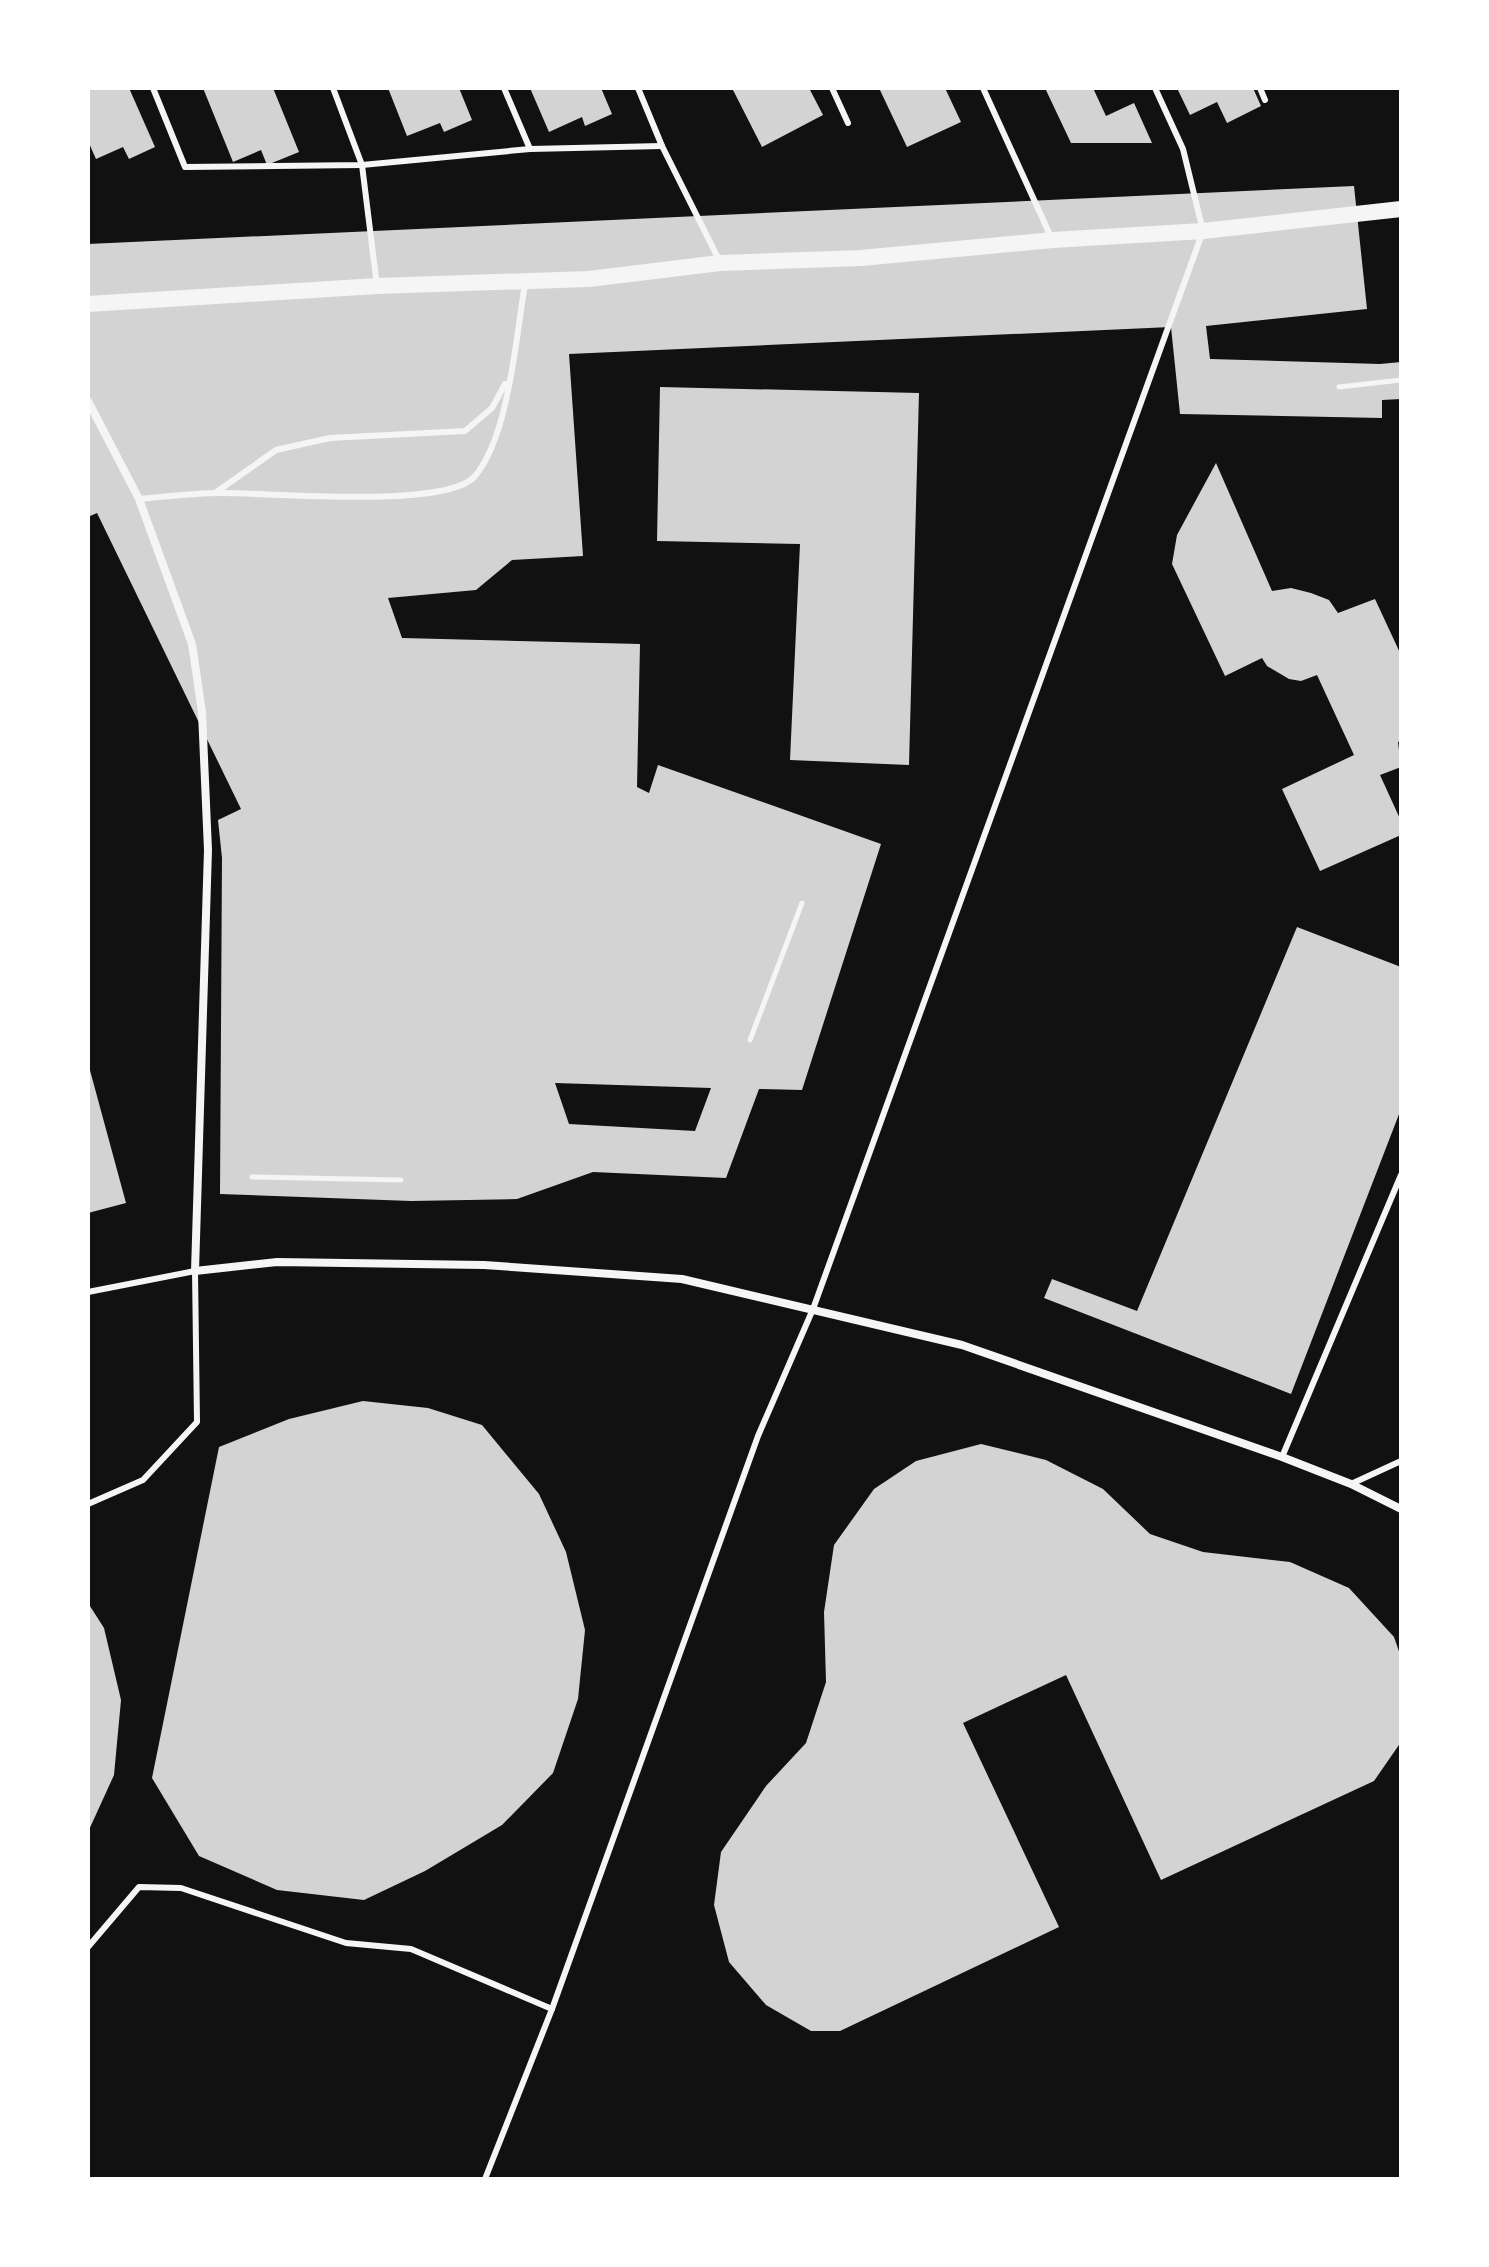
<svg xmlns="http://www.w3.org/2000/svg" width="1489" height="2267" font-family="'Open Sans',sans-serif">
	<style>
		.building { fill: #d3d3d3; fill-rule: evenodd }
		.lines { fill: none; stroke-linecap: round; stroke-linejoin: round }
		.path { stroke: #f5f5f5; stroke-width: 5 }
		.service { stroke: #f5f5f5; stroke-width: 6 }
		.minor { stroke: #f5f5f5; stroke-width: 8 }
		.secondary { stroke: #f5f5f5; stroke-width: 16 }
	</style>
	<rect width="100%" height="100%" fill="#111"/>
	<!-- building -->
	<g class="building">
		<polygon points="88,88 129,88 155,147 129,159 123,147 96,159 88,141"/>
		<polygon points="203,88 273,88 299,152 267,165 261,150 233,162"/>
		<polygon points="388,88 459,88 472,120 444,132 440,123 407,136"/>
		<polygon points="530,88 601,88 612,114 585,126 582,117 549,132"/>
		<polygon points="732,88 809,88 823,115 762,147"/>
		<polygon points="879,88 945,88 961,122 907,147"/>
		<polygon points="1045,88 1093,88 1106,116 1134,103 1152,143 1071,143"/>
		<polygon points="1177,88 1253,88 1261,106 1227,123 1217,102 1190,115"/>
		<path d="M1354,186L1367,309L1206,326L1210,359L1380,364L1401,362V399L1382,400V418L1180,414L1171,327L569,354L583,556L512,560L476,590L388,598L402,638L640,644L637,787L649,793L658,765L881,844L802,1090L759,1089L726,1178L593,1172L517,1199L411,1201L220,1194L222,858L218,820L241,809L97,513L88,517V244ZM555,1083L711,1088L695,1131L569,1124Z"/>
		<polygon points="660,387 919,393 909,765 790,760 800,544 657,541"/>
		<polygon points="1216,463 1272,591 1291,588 1311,593 1329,600 1338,613 1375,599 1401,655 1401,741 1398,742 1401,767 1380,775 1401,821 1401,835 1320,871 1282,789 1354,755 1317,675 1301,681 1289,679 1267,666 1262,658 1225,676 1172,564 1177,535"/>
		<polygon points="1297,927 1401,967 1401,1109 1291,1394 1044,1298 1052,1279 1137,1311"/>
		<polygon points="88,1063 126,1203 88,1213"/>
		<polygon points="363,1401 428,1408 482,1425 539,1494 566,1552 585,1630 578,1699 553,1773 502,1825 425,1871 364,1900 277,1890 199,1856 152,1778 219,1447 289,1419"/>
		<polygon points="981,1444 1046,1460 1103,1489 1150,1534 1203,1552 1290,1562 1349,1588 1394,1637 1401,1657 1401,1742 1374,1781 1161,1880 1066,1675 963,1723 1059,1927 840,2031 811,2031 766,2005 729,1962 714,1905 721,1852 766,1786 806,1743 826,1682 824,1612 834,1545 874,1489 916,1461"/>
		<polygon points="88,1603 104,1628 121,1700 114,1775 88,1832"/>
	</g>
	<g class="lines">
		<!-- path -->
		<g class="path">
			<polyline points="1339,387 1401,380"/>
			<polyline points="750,1040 802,903"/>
			<polyline points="252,1177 401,1180"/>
		</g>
		<!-- service -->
		<g class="service">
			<polyline points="153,88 185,167 362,165 530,149 662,146"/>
			<polyline points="333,88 362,165 377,286"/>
			<polyline points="504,88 530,149"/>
			<polyline points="638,88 662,146 720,262"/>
			<polyline points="832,88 848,123"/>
			<polyline points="983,88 1051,237"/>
			<polyline points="1260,88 1265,100"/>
			<polyline points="215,493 276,450 330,438 465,431 492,408 505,384"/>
			<path d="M139,499C165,497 192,493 218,493C265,492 447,510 475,476C509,436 516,336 525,284"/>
			<polyline points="88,1292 195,1271 197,1422 143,1480 88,1504"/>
			<polyline points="1282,1457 1401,1175"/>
			<polyline points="1351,1484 1401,1461"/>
			<polyline points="88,1947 139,1887 181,1888 346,1943 411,1949 552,2009"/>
			<polyline points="485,2179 552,2009 758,1436 813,1309 1203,231 1183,149 1155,88"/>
		</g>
		<!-- minor -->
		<polyline class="minor" points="88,401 139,499 192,644 202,712 208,850 195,1271 277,1262 484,1265 682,1279 962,1345 1282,1457 1351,1484 1401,1509"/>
		<!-- secondary -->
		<polyline class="secondary" points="88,304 377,286 589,279 720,263 861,258 1053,240 1203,231 1401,209"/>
	</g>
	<!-- border -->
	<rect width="1489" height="2267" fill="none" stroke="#ffffff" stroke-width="180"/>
</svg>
